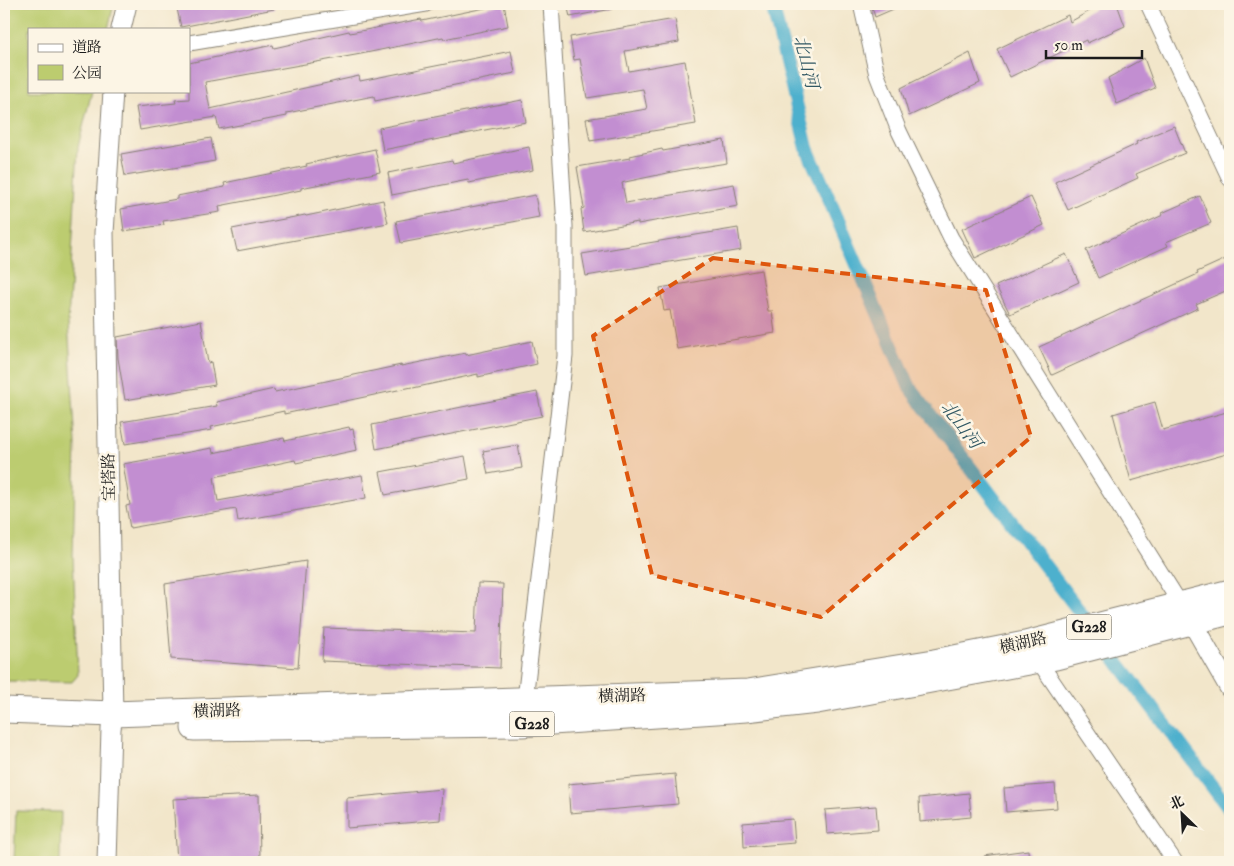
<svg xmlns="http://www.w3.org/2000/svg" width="1234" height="866" font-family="'IM FELL Double Pica','Noto Serif SC',serif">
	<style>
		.green { fill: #bccc6f; stroke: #6c7446 }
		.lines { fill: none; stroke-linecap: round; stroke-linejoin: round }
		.canal { stroke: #4eb0cd; stroke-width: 14 }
		.building { fill: #c28ed1 }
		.minor-casing { stroke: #878173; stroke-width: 17 }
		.tertiary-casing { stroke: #878173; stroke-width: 21 }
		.trunk-casing { stroke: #878173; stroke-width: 27 }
		.minor { stroke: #fff; stroke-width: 15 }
		.tertiary { stroke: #fff; stroke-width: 19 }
		.trunk { stroke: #fff; stroke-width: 25 }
		.marked { fill: #de560d; fill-opacity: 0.2; stroke: #de560d; stroke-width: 4; stroke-dasharray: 10 6; stroke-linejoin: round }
		.labels { text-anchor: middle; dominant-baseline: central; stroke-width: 5; stroke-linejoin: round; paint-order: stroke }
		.shield { fill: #fcf5e5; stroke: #5f5d58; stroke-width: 1 }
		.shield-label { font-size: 15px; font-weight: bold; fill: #1c1c1c }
		.street-label { font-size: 16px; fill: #1c1c1c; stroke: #fcf5e5 }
		.water-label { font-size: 18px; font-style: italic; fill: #305763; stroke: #fcf5e5 }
	</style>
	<rect width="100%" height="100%" fill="#fcf5e5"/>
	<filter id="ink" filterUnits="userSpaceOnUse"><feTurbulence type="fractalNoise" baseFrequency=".02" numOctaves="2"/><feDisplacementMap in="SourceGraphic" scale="10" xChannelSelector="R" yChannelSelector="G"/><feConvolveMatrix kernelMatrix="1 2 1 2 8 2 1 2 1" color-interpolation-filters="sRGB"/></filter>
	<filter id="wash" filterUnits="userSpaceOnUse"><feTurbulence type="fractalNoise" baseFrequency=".0096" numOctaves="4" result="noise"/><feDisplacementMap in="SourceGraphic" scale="20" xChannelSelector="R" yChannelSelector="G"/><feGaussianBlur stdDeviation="1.12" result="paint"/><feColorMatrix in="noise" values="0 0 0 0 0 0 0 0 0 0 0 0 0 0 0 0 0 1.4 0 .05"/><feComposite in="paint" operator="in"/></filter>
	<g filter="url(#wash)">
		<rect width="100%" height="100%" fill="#f2e6ca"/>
		<!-- green -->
		<g class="green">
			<polygon points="4,4 114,4 108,29 29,29 29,91 92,91 78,147 68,323 76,444 73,556 78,675 72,682 4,681"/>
			<polygon points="16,811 61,812 60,862 14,862"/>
		</g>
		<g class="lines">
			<!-- canal -->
			<polyline class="canal" points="772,4 807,148 910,388 1230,810"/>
		</g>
		<g id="blocks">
			<!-- building -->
			<g class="building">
				<polygon points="176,4 274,4 274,9 181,27"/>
				<polygon points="504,4 508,26 444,39 443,37 361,54 205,82 210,109 359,76 360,81 511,51 515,73 375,101 374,96 287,113 287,116 219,129 216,117 140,130 136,107 176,103 175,100 189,99 189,63 273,45 274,48 349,31 350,33 421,19 422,21"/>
				<polygon points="567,4 612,4 612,9 570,17"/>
				<polygon points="871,4 905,4 875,17"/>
				<polygon points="1102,4 1117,4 1125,26 1087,43 1086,40 1010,77 997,49 1068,15 1070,22"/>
				<polygon points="675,19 679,42 625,51 629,71 685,61 696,124 590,141 586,119 647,109 643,89 587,98 580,59 574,60 570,37"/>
				<polygon points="970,53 980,83 909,116 901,88"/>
				<polygon points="1144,58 1155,88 1117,104 1108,78"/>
				<polygon points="522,100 526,122 383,150 379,128"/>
				<polygon points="1174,126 1185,153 1136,174 1138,178 1068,210 1055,182 1137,144 1136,142"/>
				<polygon points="211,138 215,161 125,176 121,154"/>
				<polygon points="724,140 727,163 682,170 625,182 622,183 626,203 734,184 738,206 638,224 638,222 584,232 581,209 584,208 577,167 630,158 630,156 662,149 663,151"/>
				<polygon points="529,147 533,170 469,183 468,180 392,195 388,173 452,160 453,163"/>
				<polygon points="375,149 380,172 301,188 301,190 219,206 220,212 163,221 164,225 124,231 121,209 177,199 177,196 225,187 224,183 307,166 306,164"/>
				<polygon points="535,195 539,217 401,243 396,221"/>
				<polygon points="1200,196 1211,223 1166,242 1168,246 1098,278 1086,250 1163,215 1162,213"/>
				<polygon points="1031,197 1044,225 975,258 962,229"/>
				<polygon points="383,200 388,223 237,251 232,229 305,215 306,216"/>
				<polygon points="738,228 741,250 586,276 582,254"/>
				<polygon points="1066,254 1079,282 1010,314 996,286"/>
				<polygon points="1230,257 1230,289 1196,304 1198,308 1052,375 1039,347 1198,274 1197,272"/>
				<polygon points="761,270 768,311 772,311 775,333 677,349 670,310 664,311 660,288"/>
				<polygon points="201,321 208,363 211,362 215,385 125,400 118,358 117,337"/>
				<polygon points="532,341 537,364 478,377 478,374 413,388 412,387 284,414 284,411 211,427 212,430 125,444 121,422 217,406 216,402 274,389 275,392 401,365 401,366 466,353 466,355"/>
				<polygon points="537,392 542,416 376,449 372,425"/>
				<polygon points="1155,402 1163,430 1230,411 1230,453 1131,481 1113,414"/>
				<polygon points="349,427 350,430 353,429 357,450 296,463 295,460 214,477 218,501 362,475 366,498 238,521 236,509 130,528 126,506 130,505 123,464 212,448 213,453 284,438 285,441"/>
				<polygon points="518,445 522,468 488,474 483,451"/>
				<polygon points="465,456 469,479 385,495 380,472"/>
				<polygon points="306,561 298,668 171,659 165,584"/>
				<polygon points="478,583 503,584 500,668 322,661 324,628 476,633"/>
				<polygon points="675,774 678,804 570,813 568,784"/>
				<polygon points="1055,784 1057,808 1006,812 1004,788"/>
				<polygon points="442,789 440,820 347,828 347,798"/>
				<polygon points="969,793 971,817 920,822 919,798"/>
				<polygon points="259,795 260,862 177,862 173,799"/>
				<polygon points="876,806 878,830 827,834 825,810"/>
				<polygon points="793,819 795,843 744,847 743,823"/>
				<polygon points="1028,850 1029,862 985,862 984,856"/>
			</g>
		</g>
	</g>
	<g filter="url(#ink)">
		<use href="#blocks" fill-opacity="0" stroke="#878173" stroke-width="1"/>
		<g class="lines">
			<!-- minor casing -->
			<g class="minor-casing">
				<g id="minor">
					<polyline points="861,4 877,75 899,131 951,238 1181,605"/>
					<polyline points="1148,4 1230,179"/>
					<polyline points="189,43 426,4"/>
					<polyline points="1038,660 1175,862"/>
					<polyline points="524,708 565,356 565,226 551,4"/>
				</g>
			</g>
			<!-- tertiary casing -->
			<g class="tertiary-casing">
				<g id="tertiary">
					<polyline points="121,29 127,4"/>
					<polyline points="1186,612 1230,689"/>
					<polyline points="107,862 111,729 113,714 104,233 113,91"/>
				</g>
			</g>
			<!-- trunk casing -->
			<g class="trunk-casing">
				<g id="trunk">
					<polyline points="4,710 113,714 748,692 934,662 1025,644 1230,592"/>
					<polyline points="194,728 522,724 746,709 817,701 1056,657 1230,612"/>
				</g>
			</g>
			<!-- minor -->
			<use href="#minor" class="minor"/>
			<!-- tertiary -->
			<use href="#tertiary" class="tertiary"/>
			<!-- trunk -->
			<use href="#trunk" class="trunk"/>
		</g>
	</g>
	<!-- marked area -->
	<path class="marked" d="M713,258L986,290L1031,437L821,617L652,575L593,336Z"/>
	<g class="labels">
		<!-- shield labels -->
		<g class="shield">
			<rect x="1066.5" y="614.5" width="45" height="25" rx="4"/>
			<rect x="509.5" y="711.5" width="45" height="25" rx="4"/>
		</g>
		<g class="shield-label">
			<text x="1089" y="627">G228</text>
			<text x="532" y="724">G228</text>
		</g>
		<!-- street labels -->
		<g class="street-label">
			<text transform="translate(109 477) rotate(-91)">宝塔路</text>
			<text transform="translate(1023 643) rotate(-13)">横湖路</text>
			<text transform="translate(622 696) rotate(-2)">横湖路</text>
			<text transform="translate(217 711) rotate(-2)">横湖路</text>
		</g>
		<!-- water labels -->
		<g class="water-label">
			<text transform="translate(806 62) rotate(76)">北山河</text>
			<text transform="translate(961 425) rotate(53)">北山河</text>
		</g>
	</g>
	<!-- margin -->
	<rect width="1234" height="866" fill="none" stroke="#fcf5e5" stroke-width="20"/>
	<!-- legend -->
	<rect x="28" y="28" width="162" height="65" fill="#fcf5e5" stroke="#a29e95"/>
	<rect x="38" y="44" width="25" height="8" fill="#ffffff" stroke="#a29e95"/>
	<text x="72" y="52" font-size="15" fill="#1c1c1c">道路</text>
	<rect x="38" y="65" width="25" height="15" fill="#bccc6f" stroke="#a29e95"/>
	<text x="72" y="78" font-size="15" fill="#1c1c1c">公园</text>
	<!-- north arrow -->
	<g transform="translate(1182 814) rotate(335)" stroke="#fcf5e5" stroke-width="4" paint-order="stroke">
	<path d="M0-4L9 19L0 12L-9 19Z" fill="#1c1c1c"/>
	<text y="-8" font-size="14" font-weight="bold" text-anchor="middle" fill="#1c1c1c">北</text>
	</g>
	<!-- scale -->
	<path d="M1046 50v8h96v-8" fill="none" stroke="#1c1c1c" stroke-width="2.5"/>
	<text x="1054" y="50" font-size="15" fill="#1c1c1c" stroke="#fcf5e5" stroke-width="4" paint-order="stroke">50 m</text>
</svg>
